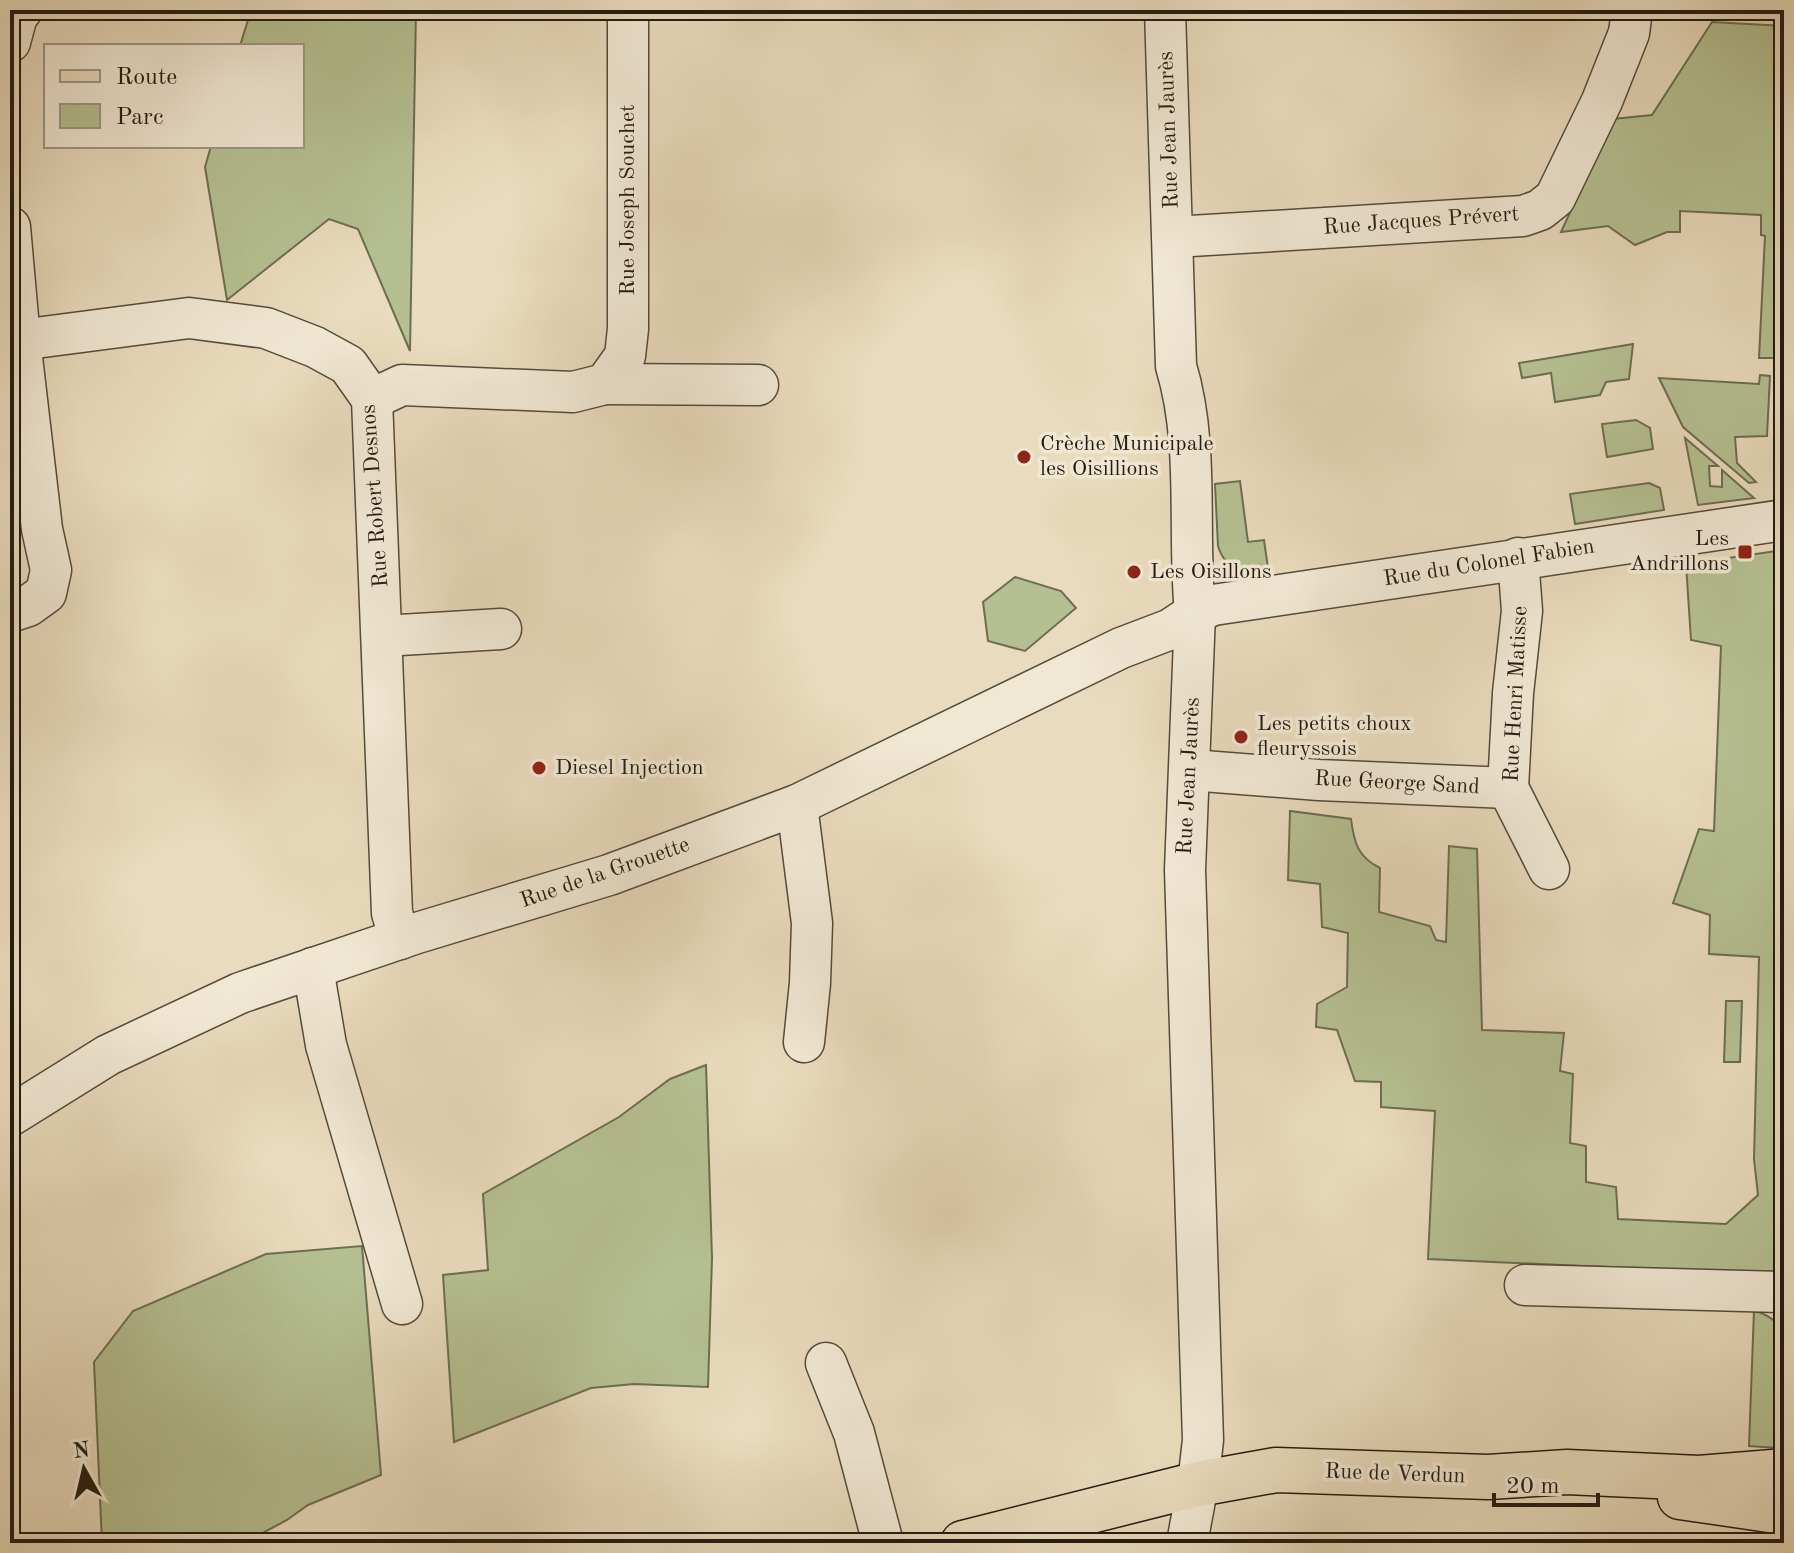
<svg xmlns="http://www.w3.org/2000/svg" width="1794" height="1553" font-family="'Old Standard TT',serif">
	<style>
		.green { fill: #b5c092; stroke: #6c6e52; stroke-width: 2 }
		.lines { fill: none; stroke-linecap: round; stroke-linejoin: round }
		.minor-casing { stroke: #544b3d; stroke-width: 43 }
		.major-casing { stroke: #231b12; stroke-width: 47 }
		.minor { stroke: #f1e8d4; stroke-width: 40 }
		.major { stroke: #e9dbbd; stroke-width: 44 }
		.poi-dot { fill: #8f2418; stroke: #f1e8d4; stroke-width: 3 }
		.labels { text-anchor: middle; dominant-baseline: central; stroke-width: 7; stroke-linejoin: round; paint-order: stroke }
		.street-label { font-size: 22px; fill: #231b12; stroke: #f1e8d4 }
		.poi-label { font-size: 22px; fill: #231b12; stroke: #f1e8d4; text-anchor: start }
	</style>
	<rect width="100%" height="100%" fill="#e9dbbd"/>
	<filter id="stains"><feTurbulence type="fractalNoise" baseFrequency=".0025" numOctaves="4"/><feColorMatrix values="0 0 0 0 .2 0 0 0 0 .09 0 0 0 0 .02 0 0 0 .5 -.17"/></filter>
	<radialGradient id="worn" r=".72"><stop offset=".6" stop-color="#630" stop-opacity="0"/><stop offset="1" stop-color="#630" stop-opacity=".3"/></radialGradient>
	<!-- green -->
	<g class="green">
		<polygon points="251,10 416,10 410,351 358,229 329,219 227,300 205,167 211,146 302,146 302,46 240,46"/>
		<polygon points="1712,22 1784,26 1784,320 1781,358 1759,358 1765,236 1761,235 1761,215 1680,211 1680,232 1667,232 1635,245 1608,226 1561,232 1613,119 1652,115"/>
		<polygon points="1633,344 1629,379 1606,382 1600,395 1555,402 1551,373 1522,378 1519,363"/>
		<polygon points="1760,375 1770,376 1767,436 1735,437 1737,463 1756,482 1749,483 1683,427 1659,378 1759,384"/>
		<polygon points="1636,420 1650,428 1653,449 1607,457 1602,424"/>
		<polygon points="1685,438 1718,466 1709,466 1710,486 1722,487 1722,470 1754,498 1698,505"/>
		<path d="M1240,481L1248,542L1264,540L1268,568C1245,573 1226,572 1218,546L1215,484Z"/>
		<polygon points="1649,483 1660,488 1664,510 1575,524 1570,494"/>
		<path d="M1784,550V1275L1428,1259L1435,1111L1381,1107V1082L1355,1081L1337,1030L1316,1027L1317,1004L1347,987L1348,933L1322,927L1320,884L1288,880L1290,811L1351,819C1354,843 1358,857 1380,868L1379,912L1430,926L1436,940L1446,942L1449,846L1477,849L1482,1030L1564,1033L1560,1071L1573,1074L1570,1143L1586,1146V1182L1616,1187L1618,1219L1726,1224L1758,1195L1754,1159L1759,957L1709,954L1710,915L1673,903L1699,829L1714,831L1721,646L1691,640L1686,564Z"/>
		<polygon points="1015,577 1061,591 1076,608 1025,651 988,641 983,602"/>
		<polygon points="1726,1001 1742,1001 1740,1062 1724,1062"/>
		<polygon points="706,1065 712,1258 708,1387 634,1384 591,1388 454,1442 443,1275 488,1270 483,1194 619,1117 670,1079"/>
		<polygon points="362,1246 381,1475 308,1505 287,1520 257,1536 234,1543 102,1543 94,1362 133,1311 266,1254"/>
		<path d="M1754,1310C1767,1315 1781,1322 1784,1336V1439L1778,1448L1749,1446Z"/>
	</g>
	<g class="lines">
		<!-- minor casing -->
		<g class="minor-casing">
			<g id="minor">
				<path d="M1165,10L1176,366C1200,445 1187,531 1195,613L1185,870L1203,1440L1198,1484L1187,1543"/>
				<polyline points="10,42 17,16 22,10"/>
				<polyline points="10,227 20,340 189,318 266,328 315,347 348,365 372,399 392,913 400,939"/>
				<polyline points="1173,234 1191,236 1523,216 1540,210 1555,198 1602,101 1629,33 1632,10"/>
				<polyline points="605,384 758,385"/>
				<polyline points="372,399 402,385 573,392 605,384 625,356 628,329 628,10"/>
				<polyline points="1518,558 1522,611 1513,693 1508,788 1549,869"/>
				<polyline points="10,612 28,606 46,593 51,570 42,529 20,340"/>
				<polyline points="383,636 501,629"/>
				<polyline points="1190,770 1319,780 1508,788"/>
				<polyline points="797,805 812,923 810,983 804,1042"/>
				<polyline points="313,968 326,1045 402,1304"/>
				<polyline points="10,1116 108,1055 240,993 417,933 609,875 797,805 1121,648 1171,629 1195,613 1213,605 1784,520"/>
				<polyline points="1525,1285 1784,1292"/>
				<polyline points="826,1363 854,1433 883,1543"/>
			</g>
		</g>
		<!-- major casing -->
		<g class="major-casing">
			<g id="major">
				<polyline points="1680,1497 1784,1512"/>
				<polyline points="963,1543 1198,1484 1276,1470 1488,1477 1567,1472 1699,1478 1784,1471"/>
			</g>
		</g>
		<!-- minor -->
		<use href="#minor" class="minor"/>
		<!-- major -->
		<use href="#major" class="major"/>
	</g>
	<!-- markers -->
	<g class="poi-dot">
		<circle cx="1024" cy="457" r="8"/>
		<rect x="1737" y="544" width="16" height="16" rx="4"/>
		<circle cx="1134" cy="572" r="8"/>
		<circle cx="1241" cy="737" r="8"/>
		<circle cx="539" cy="768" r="8"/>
	</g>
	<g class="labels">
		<!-- street labels -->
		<g class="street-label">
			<text transform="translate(1169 130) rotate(-92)">Rue Jean Jaurès</text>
			<text transform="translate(628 200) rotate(-90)">Rue Joseph Souchet</text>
			<text transform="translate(1421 221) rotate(-4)">Rue Jacques Prévert</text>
			<text transform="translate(375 496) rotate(-94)">Rue Robert Desnos</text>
			<text transform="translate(1489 563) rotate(-9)">Rue du Colonel Fabien</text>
			<text transform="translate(1516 694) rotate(-87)">Rue Henri Matisse</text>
			<text transform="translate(1189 776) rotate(-87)">Rue Jean Jaurès</text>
			<text transform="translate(1397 783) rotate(3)">Rue George Sand</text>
			<text transform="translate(605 873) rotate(-19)">Rue de la Grouette</text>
			<text transform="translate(1395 1474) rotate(2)">Rue de Verdun</text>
		</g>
		<!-- poi labels -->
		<g class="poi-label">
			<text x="1040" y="444">Crèche Municipale<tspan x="1040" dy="25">les Oisillions</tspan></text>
			<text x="1729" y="539" text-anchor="end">Les<tspan x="1729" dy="25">Andrillons</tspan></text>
			<text x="1150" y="572">Les Oisillons</text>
			<text x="1257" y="724">Les petits choux<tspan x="1257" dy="25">fleuryssois</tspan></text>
			<text x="555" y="768">Diesel Injection</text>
		</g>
	</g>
	<!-- margin -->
	<rect width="1794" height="1553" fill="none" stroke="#e9dbbd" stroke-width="40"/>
	<rect x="12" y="12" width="1770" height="1529" fill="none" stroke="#231b12" stroke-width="4"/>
	<rect x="20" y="20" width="1754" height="1513" fill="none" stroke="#231b12" stroke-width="2"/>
	<!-- legend -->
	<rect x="44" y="44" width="260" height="104" fill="#f1e8d4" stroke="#9f9686" stroke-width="2"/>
	<rect x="60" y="70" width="40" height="12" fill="#e9dbbd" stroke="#9f9686" stroke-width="2"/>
	<text x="116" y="84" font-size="24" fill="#231b12">Route</text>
	<rect x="60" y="104" width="40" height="24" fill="#b5c092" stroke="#9f9686" stroke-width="2"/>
	<text x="116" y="124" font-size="24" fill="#231b12">Parc</text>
	<!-- north arrow -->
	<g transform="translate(84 1469) rotate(352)" stroke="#f1e8d4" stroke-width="6" paint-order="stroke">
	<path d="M0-6L14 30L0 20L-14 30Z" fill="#231b12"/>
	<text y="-12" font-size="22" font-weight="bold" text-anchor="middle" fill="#231b12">N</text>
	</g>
	<!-- scale -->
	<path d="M1494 1493v12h104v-12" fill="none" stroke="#231b12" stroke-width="4"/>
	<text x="1506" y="1493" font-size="24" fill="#231b12" stroke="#f1e8d4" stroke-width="6" paint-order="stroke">20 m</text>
	<rect width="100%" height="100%" filter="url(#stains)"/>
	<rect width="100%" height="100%" fill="url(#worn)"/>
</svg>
